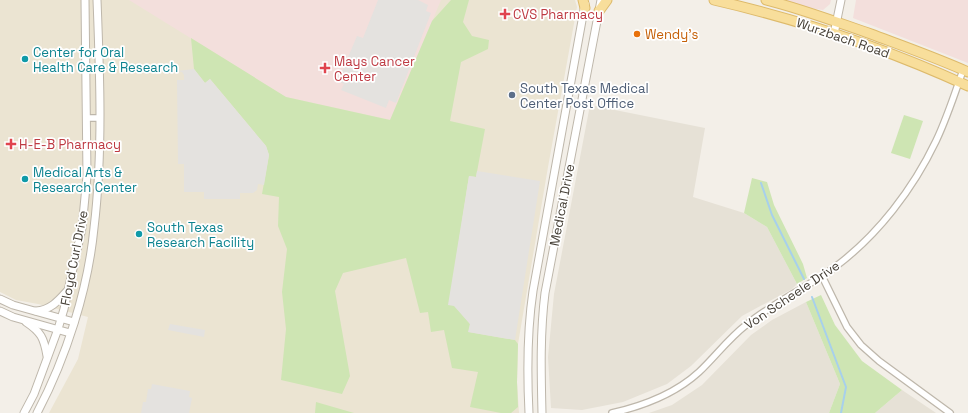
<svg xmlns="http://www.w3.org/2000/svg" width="968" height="413" font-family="'Space Grotesk',sans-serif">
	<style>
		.residential { fill: #e6e1d6 }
		.education { fill: #ebe4d2 }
		.medical { fill: #f3dfdc }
		.green { fill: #cee5b3 }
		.parking { fill: #e4e2df }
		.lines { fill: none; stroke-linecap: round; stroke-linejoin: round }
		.stream { stroke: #a7d0ec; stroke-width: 2 }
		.minor-casing { stroke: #beb7ab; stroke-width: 8 }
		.tertiary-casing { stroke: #beb7ab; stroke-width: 9 }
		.primary-casing { stroke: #ddba6b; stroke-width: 11 }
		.minor { stroke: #fff; stroke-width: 5.5 }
		.tertiary { stroke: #fff; stroke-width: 7 }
		.primary { stroke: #f8de9b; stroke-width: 9 }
		.health-dot { fill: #e0444e; stroke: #fff; stroke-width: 1.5 }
		.food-dot { fill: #e8710a; stroke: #fff; stroke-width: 1.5 }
		.culture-dot { fill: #0f9aa8; stroke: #fff; stroke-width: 1.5 }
		.service-dot { fill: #5c6f8a; stroke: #fff; stroke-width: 1.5 }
		.labels { text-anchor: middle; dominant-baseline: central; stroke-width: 3.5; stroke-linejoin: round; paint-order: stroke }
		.health-label { font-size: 13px; fill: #be3a42; stroke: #fff; text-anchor: start }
		.food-label { font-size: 13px; fill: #c56008; stroke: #fff; text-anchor: start }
		.street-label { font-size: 13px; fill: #464037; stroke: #fff }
		.culture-label { font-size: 13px; fill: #0d838f; stroke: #fff; text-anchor: start }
		.service-label { font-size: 13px; fill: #4e5e75; stroke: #fff; text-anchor: start }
	</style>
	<rect width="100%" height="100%" fill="#f3efe8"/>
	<!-- residential -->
	<g class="residential">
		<polygon points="590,105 705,128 693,197 744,213 767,227 797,284 792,289 742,316 691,366 667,384 623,402 582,410 551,408 548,357 554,294"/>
		<polygon points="806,302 840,384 829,413 649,413 672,405 702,385 751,335 772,320"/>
		<polygon points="902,390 936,413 875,413"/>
	</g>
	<!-- education -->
	<polygon class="education" points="0,0 575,0 577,7 548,167 518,344 517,382 519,413 49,413 78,359 88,317 38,304 16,300 0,292"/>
	<!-- medical -->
	<g class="medical">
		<polygon points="129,0 441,0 391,120 286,97"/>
		<polygon points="784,0 831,0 830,4 823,10 810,8"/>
		<polygon points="856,0 968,0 968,63 853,18"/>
	</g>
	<!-- green -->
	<g class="green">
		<polygon points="451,0 469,0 463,22 472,36 489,40 488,49 461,62 450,121 485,129 476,177 469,176 449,305 454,305 470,324 469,332 515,340 518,344 517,382 518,407 511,413 501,413 470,407 478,372 452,368 444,330 431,332 428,312 420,313 406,258 343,273 335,291 350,376 342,394 281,380 286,329 282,292 287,249 278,226 279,197 262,194 269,155 266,146 210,79 205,83 194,69 191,38 286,97 390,120 432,21"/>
		<polygon points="904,115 923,121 910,159 891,153"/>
		<polygon points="752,178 767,182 774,205 803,264 807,278 797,284 767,227 744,213"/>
		<polygon points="821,295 835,325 862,361 902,390 875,413 829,413 840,384 806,302"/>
		<polygon points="316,402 354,413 315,413"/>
	</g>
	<!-- parking -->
	<g class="parking">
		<polygon points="378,0 418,0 428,5 426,11 431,13 396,103 389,100 386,108 341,90 344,84 338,81 357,36 363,38"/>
		<polygon points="194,69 205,83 210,79 266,146 269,155 264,185 258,184 257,190 253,193 240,193 240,199 204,199 204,192 184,192 184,164 178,164 177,80 184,80 184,75 182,72 177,71"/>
		<polygon points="477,171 540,181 515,340 468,332 470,324 454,306 448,305 469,176 476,177"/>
		<polygon points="170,324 205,330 204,337 168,330"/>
		<polygon points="152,384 190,391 189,397 192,398 189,413 141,413 143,402 146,402 148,389 151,389"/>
	</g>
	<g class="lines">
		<!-- stream -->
		<g class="stream">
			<polyline points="761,183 772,215 804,279"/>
			<polyline points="812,297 846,387 841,413"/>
		</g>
		<!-- minor casing -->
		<g class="minor-casing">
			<g id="minor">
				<polyline points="86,118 99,118"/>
				<polyline points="822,276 847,327 861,345 879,361 950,413"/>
				<path d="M612,413C643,406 675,394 699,372C715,357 728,339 746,325C773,303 806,288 835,267C878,235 913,189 936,141C947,118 955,93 963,70"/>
			</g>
		</g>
		<!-- tertiary casing -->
		<g class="tertiary-casing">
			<g id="tertiary">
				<polyline points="834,34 841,0"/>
				<polyline points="0,299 13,305 74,322"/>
				<polyline points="0,311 13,317 70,333"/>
				<path d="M36,311C51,310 59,300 68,290"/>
				<path d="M26,322C41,332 44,338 47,356"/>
				<polyline points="24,413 34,394 58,329 64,309 82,228 87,176 85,0"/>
				<path d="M37,413C66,358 88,290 94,228C103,153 100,76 97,0"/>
				<path d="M529,413C527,372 527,331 533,291L585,4"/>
				<path d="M542,413C541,372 540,333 545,293L601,0"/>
			</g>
		</g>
		<!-- primary casing -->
		<g class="primary-casing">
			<g id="primary">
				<polyline points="583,0 585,8"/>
				<path d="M714,0C801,20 887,49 968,86"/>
				<path d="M766,0C802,9 836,22 871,34C903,46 937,58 968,72"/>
				<polyline points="599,11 607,0"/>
			</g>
		</g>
		<!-- minor -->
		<use href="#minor" class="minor"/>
		<!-- tertiary -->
		<use href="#tertiary" class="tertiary"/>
		<!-- primary -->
		<use href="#primary" class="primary"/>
	</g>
	<!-- markers -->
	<g class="health-dot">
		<path d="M503 8h4v4h4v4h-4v4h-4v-4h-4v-4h4z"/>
		<path d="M323 62h4v4h4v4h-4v4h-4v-4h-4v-4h4z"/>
		<path d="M9 138h4v4h4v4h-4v4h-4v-4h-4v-4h4z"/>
	</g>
	<circle class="food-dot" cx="637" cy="34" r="4"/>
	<g class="culture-dot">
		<circle cx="25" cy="59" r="4"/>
		<circle cx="25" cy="179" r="4"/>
		<circle cx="139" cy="234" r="4"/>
	</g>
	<circle class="service-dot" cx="512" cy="95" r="4"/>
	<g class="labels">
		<!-- health labels -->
		<g class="health-label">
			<text x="513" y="14">CVS Pharmacy</text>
			<text x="334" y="61">Mays Cancer<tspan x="334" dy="15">Center</tspan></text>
			<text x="19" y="144">H-E-B Pharmacy</text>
		</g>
		<!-- food labels -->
		<g class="food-label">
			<text x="645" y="34">Wendy's</text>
		</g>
		<!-- street labels -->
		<g class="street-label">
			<text transform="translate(843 38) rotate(19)">Wurzbach Road</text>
			<text transform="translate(562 205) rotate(-79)">Medical Drive</text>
			<text transform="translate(74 258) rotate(-79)">Floyd Curl Drive</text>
			<text transform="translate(792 295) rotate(-34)">Von Scheele Drive</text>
		</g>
		<!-- culture labels -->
		<g class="culture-label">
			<text x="33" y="52">Center for Oral<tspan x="33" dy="15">Health Care &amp; Research</tspan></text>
			<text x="33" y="172">Medical Arts &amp;<tspan x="33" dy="15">Research Center</tspan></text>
			<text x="147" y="227">South Texas<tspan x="147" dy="15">Research Facility</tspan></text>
		</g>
		<!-- service labels -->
		<g class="service-label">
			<text x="520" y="88">South Texas Medical<tspan x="520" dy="15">Center Post Office</tspan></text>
		</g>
	</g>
</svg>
